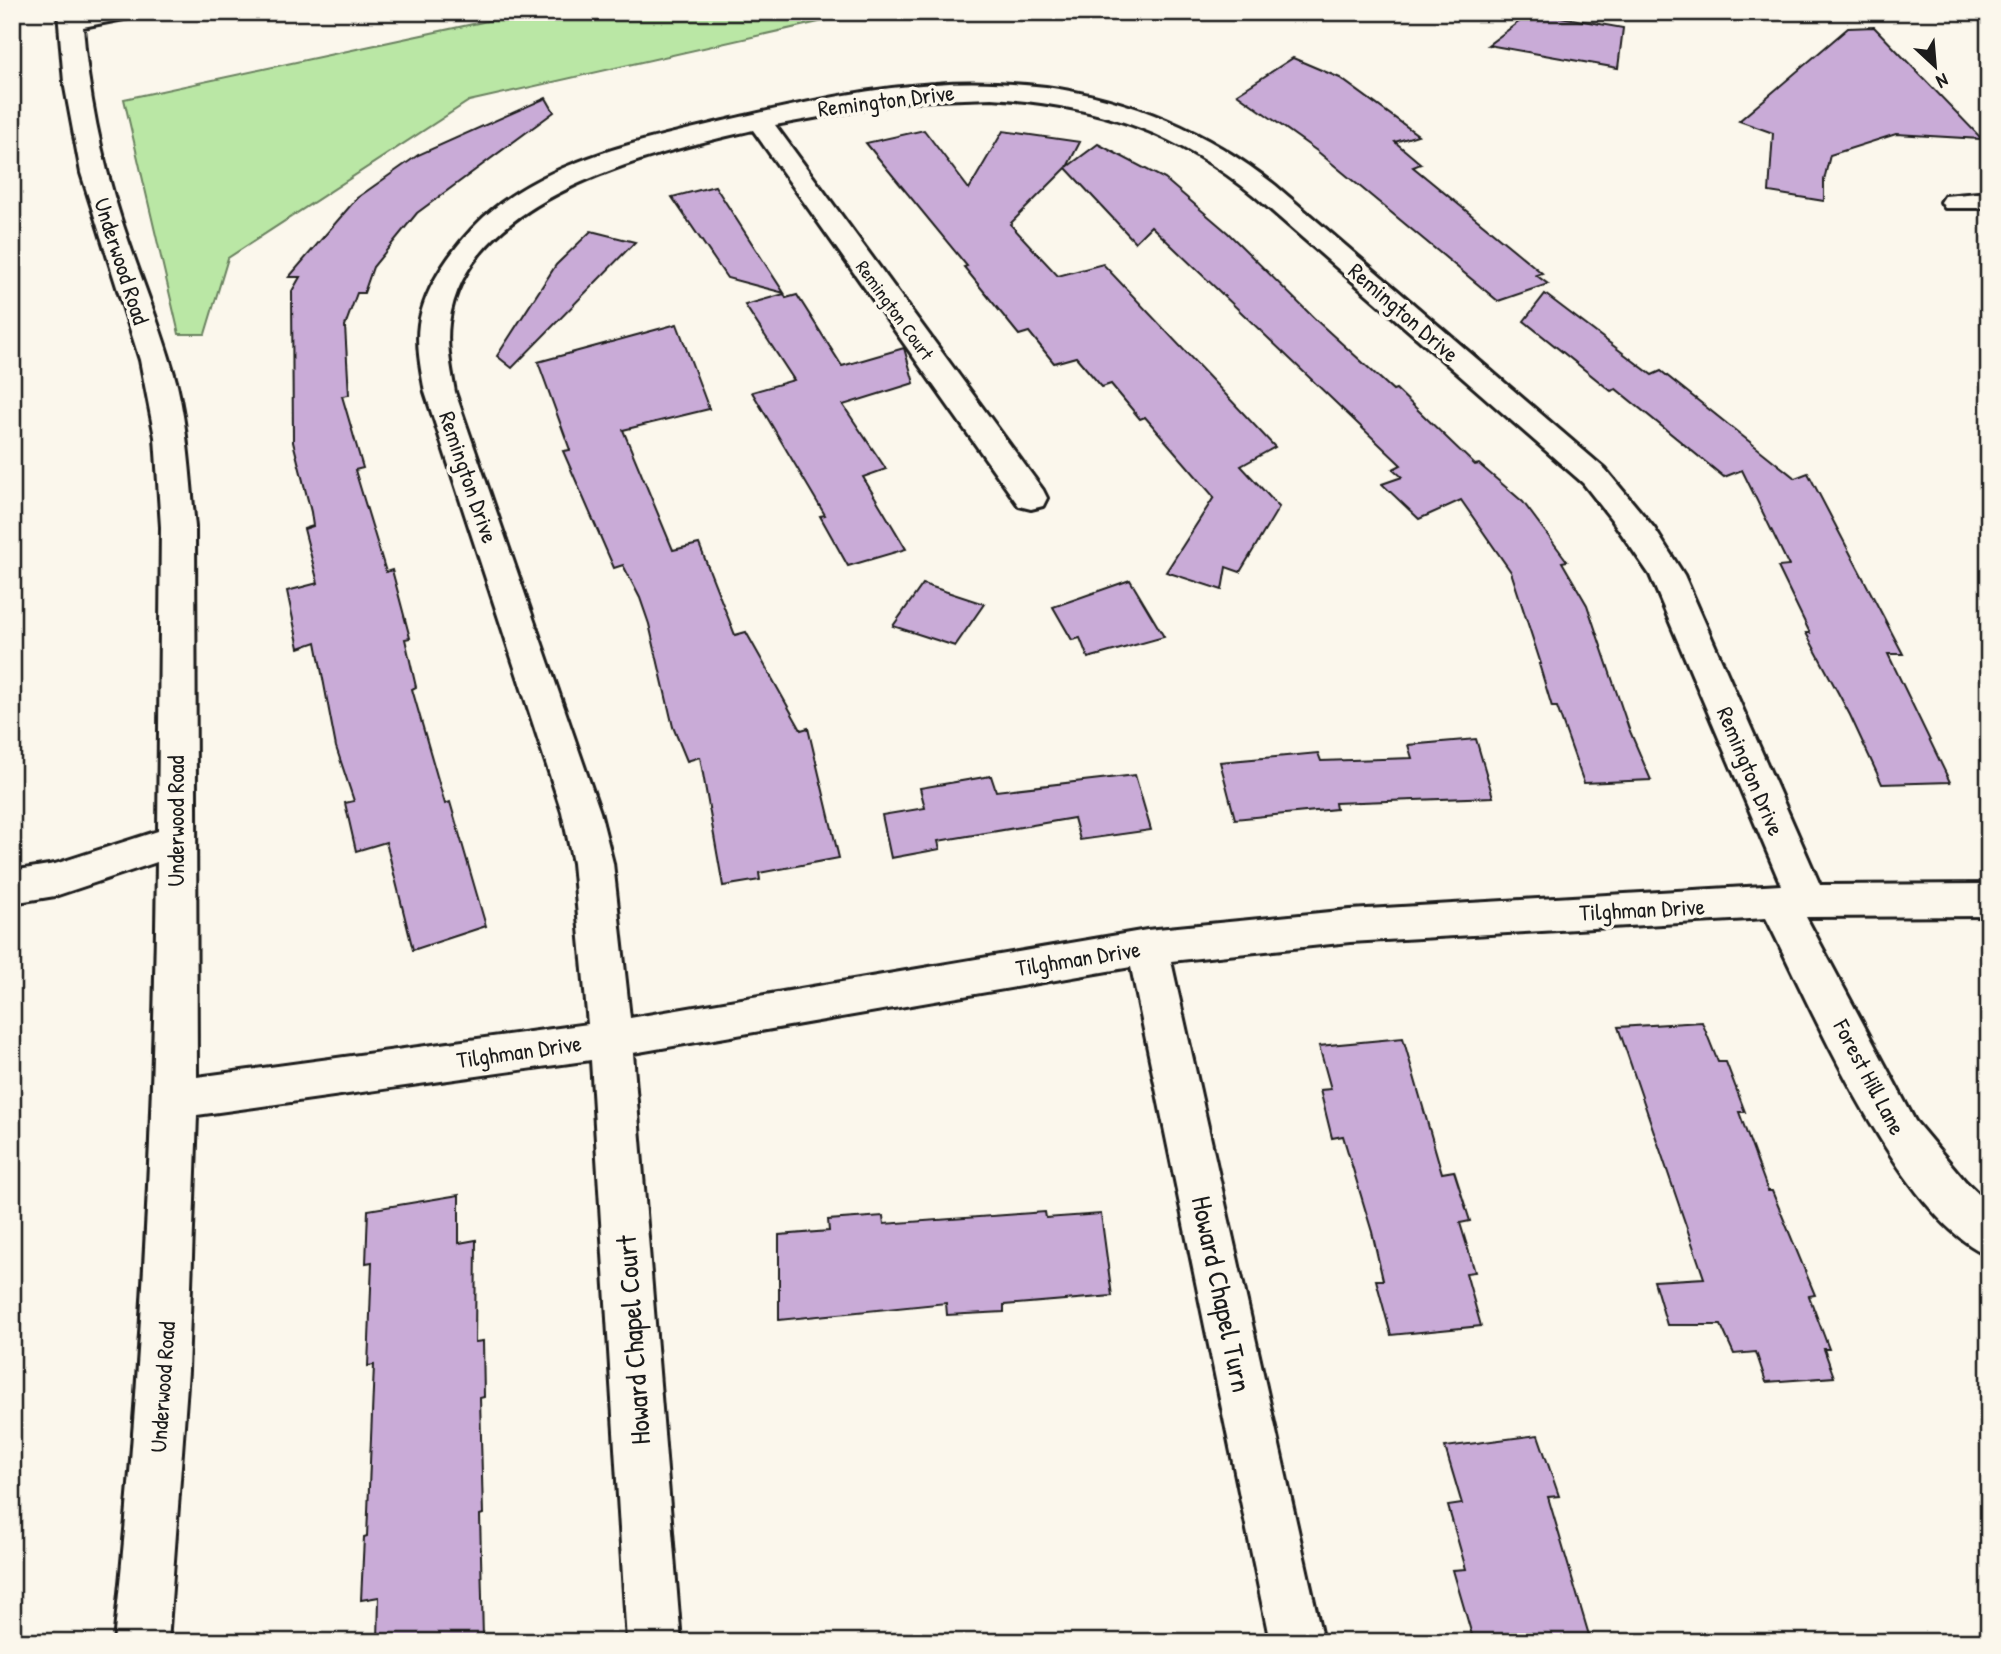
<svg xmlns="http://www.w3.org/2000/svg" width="2001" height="1654" font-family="'Patrick Hand',sans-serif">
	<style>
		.green { fill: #bae7a5; stroke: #6b8260; stroke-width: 2 }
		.building { fill: #c9abd7; stroke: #1c1c1c; stroke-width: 2 }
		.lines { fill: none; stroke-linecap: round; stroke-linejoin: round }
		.minor-casing { stroke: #1c1c1c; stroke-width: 6 }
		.minor { fill: #fbf7ec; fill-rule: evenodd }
		.labels { text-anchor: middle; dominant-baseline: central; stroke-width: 7; stroke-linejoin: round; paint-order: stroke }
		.far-street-label { font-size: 19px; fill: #1c1c1c; stroke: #fbf7ec }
		.street-label { font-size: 23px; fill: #1c1c1c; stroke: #fbf7ec }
		.near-street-label { font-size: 28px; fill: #1c1c1c; stroke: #fbf7ec }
	</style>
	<rect width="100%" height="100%" fill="#fbf7ec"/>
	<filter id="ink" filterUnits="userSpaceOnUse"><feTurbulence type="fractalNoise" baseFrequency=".0143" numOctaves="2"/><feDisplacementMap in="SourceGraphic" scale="14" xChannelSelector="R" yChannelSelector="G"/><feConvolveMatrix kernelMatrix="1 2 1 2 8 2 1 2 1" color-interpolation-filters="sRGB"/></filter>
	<g filter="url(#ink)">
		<!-- green -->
		<polygon class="green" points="529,12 863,12 469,101 228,258 205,334 179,334 124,99"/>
		<!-- building -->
		<g class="building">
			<polygon points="1532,12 1623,28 1618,68 1488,45"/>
			<polygon points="1874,27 1982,139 1896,134 1830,155 1824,180 1824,201 1769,192 1773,133 1739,121 1848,28"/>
			<polygon points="1293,58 1340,78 1418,135 1395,142 1421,164 1413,167 1542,273 1536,275 1548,284 1498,301 1317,151 1237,94"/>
			<polygon points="546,98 554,112 417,213 373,267 364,293 357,293 345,326 349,395 342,396 363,468 355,470 386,572 392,570 410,638 405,639 416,687 412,689 445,804 450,802 486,926 413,950 386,842 356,851 345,803 354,801 336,747 316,642 299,648 287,591 318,583 304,529 313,526 311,512 293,442 292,291 300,277 289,277 357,198 418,155"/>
			<polygon points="924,130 969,189 1003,131 1080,142 1067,167 1098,144 1165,179 1228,233 1316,320 1393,390 1396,389 1475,465 1479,464 1523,502 1567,561 1562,562 1587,605 1629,729 1651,780 1584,783 1557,707 1552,707 1539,664 1541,664 1511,572 1461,500 1419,519 1382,484 1402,477 1393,469 1401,465 1151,226 1135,242 1066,168 1010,224 1058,276 1103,264 1275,447 1241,466 1279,507 1240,572 1226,567 1222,590 1166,572 1214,497 1145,417 1140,419 1111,384 1102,387 1076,357 1054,363 1029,332 1019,335 964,267 967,266 866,143"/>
			<polygon points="715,186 784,293 727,278 672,197"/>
			<polygon points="591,231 635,242 512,368 497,356 556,265"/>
			<polygon points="784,294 786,298 797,295 842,366 904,348 914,383 843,405 886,469 863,477 906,549 848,566 820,516 825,515 752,392 794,380 745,305"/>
			<polygon points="1545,294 1652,375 1661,371 1795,478 1808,473 1903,654 1888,654 1950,782 1882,784 1850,715 1806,633 1810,633 1778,567 1789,566 1742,470 1724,477 1616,389 1611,391 1524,321"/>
			<polygon points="677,324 709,409 623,430 673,550 699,544 735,635 746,632 801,730 808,728 839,858 759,873 760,880 723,886 700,757 687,761 673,727 649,624 640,598 623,565 614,568 563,451 570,450 538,362"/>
			<polygon points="1130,580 1164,637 1088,658 1080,638 1072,640 1053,607"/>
			<polygon points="923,584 984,604 955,646 893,626"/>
			<polygon points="1476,739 1493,797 1335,803 1336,809 1235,819 1220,762 1318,753 1321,761 1412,758 1408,745"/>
			<polygon points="1135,775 1151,830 1080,840 1074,818 938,841 940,849 891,858 882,815 925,808 920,788 991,776 996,791"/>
			<polygon points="1702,1022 1718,1062 1726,1062 1745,1112 1739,1112 1768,1191 1772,1191 1815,1295 1809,1296 1829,1349 1824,1349 1834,1377 1766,1382 1756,1352 1734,1354 1721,1325 1667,1325 1654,1281 1704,1278 1618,1027"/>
			<polygon points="1403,1038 1442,1173 1454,1171 1470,1221 1460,1223 1475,1272 1466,1273 1481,1326 1391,1335 1376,1280 1383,1280 1372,1232 1343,1136 1332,1138 1320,1090 1331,1089 1319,1046"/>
			<polygon points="459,1195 459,1243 476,1240 475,1342 483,1341 484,1397 480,1398 483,1514 480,1515 483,1638 464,1642 378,1642 379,1597 361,1600 364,1537 367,1536 374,1365 368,1366 372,1262 366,1263 368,1210"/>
			<polygon points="1045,1212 1046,1218 1101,1214 1112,1296 1004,1305 1004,1312 947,1315 946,1303 779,1320 779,1235 829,1231 828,1220 883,1216 884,1224"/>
			<polygon points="1538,1435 1559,1496 1548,1497 1591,1642 1474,1642 1453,1570 1466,1569 1448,1506 1462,1504 1445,1447"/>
		</g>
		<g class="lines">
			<!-- minor casing -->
			<g class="minor-casing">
				<g id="minor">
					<path d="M58,12H138L134,17L83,27C88,92 101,157 121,219C139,275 162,328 177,385C188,432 190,479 195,527L197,1077L588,1024L573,863L562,812L425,392C421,370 416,346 419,324C425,284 456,244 484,217C549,158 650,139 732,119C799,104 866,88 935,84C972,81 1009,83 1046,87C1132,99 1207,131 1275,185L1605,469L1654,528L1684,575L1820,885L1989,884V916L1806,917L1915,1121L1965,1181L1989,1204V1255C1901,1221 1809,1002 1766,918L1350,942L1171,961L1323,1642H1270L1131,967L633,1053L681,1642H627L591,1060L197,1115L188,1371L168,1642H114C142,1381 154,1124 157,862L55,896L12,903V871L55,864L158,831L161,527L155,437L140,360L81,173L64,82ZM992,98C1096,105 1175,130 1256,197L1583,483L1612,520L1650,575L1781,885L1350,910L1147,930L630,1018L613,863L600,812L455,392C451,369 446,346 449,323C466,196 651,154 753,130L1019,506L1031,509L1043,506L1047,498L1043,490L775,125L908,101Z"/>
					<polygon points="1989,192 1989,208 1945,208 1941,202 1945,196"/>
				</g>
			</g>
			<!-- minor -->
			<use href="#minor" class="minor"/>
		</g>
	</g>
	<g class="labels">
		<!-- far-street labels -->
		<g class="far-street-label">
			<text transform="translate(895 310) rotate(54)">Remington Court</text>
		</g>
		<!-- street labels -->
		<g class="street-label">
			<text transform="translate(886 100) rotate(-7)">Remington Drive</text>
			<text transform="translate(122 261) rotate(72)">Underwood Road</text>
			<text transform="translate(1404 312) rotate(41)">Remington Drive</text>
			<text transform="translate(469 477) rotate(71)">Remington Drive</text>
			<text transform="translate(1751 771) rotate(67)">Remington Drive</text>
			<text transform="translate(175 821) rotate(-90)">Underwood Road</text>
			<text transform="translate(1642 909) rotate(-3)">Tilghman Drive</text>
			<text transform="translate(1078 958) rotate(-9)">Tilghman Drive</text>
			<text transform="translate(519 1051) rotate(-8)">Tilghman Drive</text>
			<text transform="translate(1870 1077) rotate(62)">Forest Hill Lane</text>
			<text transform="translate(162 1387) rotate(-86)">Underwood Road</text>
		</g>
		<!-- near-street labels -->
		<g class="near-street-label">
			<text transform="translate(1222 1294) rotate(78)">Howard Chapel Turn</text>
			<text transform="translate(633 1340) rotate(-94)">Howard Chapel Court</text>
		</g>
	</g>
	<!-- margin -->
	<rect width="2001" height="1654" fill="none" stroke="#fbf7ec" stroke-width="42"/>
	<rect x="21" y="21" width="1959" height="1612" fill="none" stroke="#1c1c1c" stroke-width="2.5" filter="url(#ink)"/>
	<!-- north arrow -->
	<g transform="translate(1935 66) rotate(154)" stroke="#fbf7ec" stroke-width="5" paint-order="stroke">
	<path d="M0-5L12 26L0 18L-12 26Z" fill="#1c1c1c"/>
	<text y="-10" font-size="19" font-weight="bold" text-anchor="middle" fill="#1c1c1c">N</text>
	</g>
</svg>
